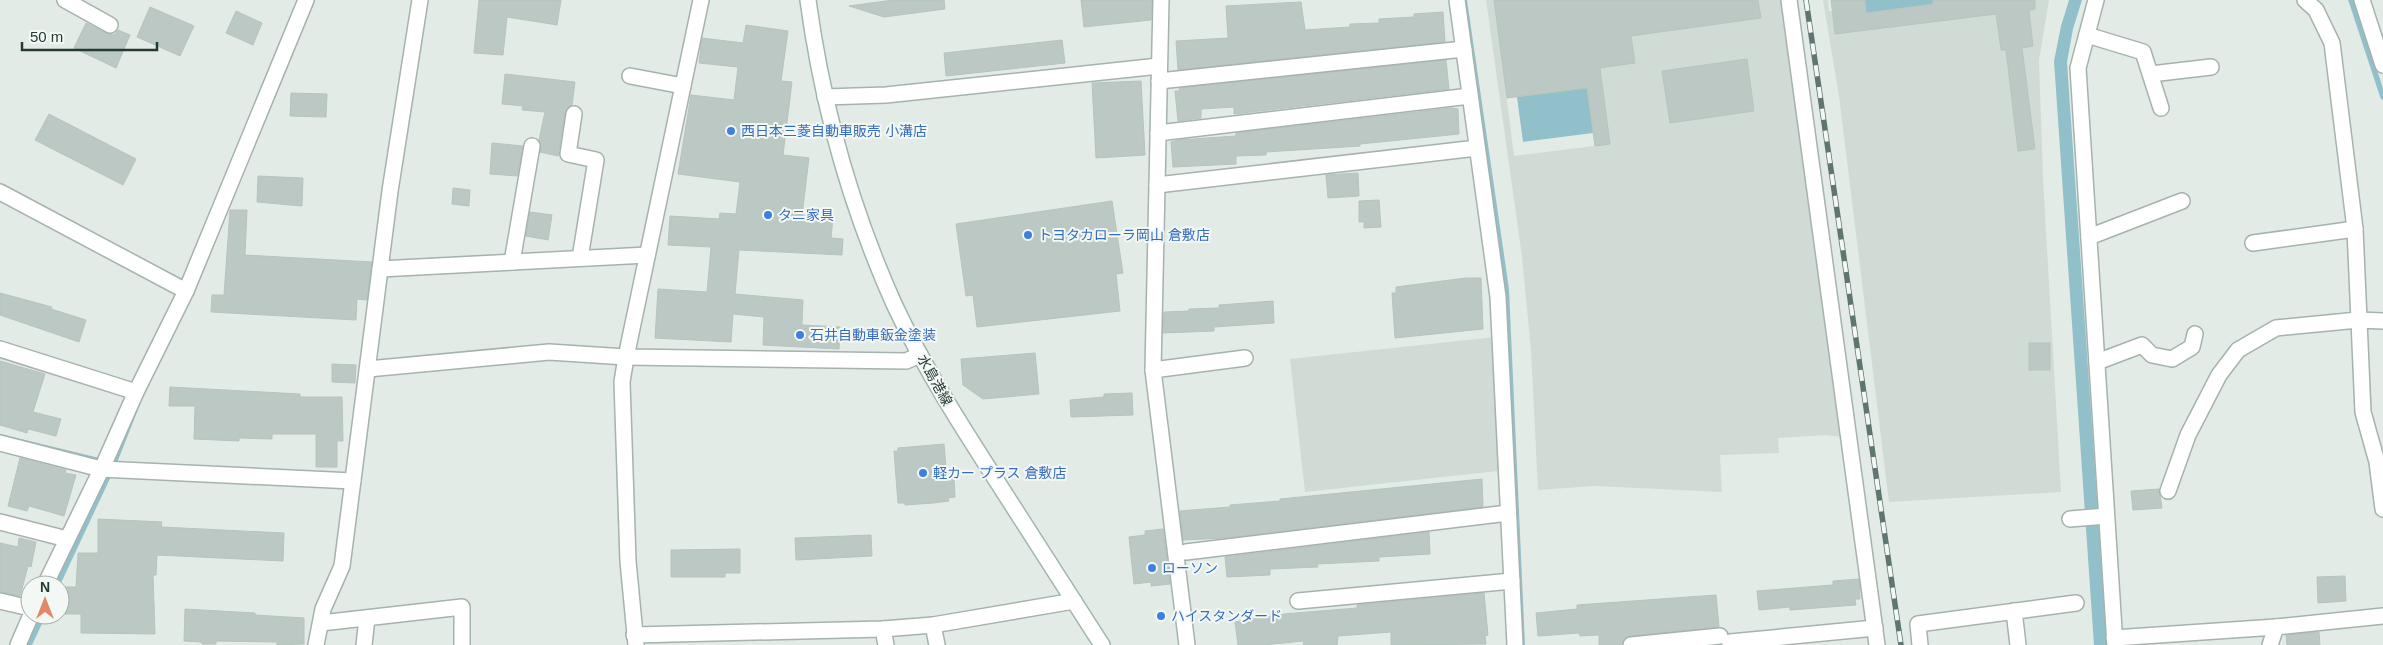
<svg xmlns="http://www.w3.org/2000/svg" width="2383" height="645" font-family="Arial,'Noto Sans JP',sans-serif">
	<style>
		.built { fill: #d1dbd6; fill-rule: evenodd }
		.water { fill: #91c0ca }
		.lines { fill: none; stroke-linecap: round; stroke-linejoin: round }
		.stream { stroke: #91c0ca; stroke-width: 5.5 }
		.building { fill: #bbc8c3; stroke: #b6c4be }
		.minor-casing { stroke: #a6b2ae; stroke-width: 18 }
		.secondary-casing { stroke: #a2b5af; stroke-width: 18 }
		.minor { stroke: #fff; stroke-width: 15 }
		.secondary { stroke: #fff; stroke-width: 15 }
		.rail-casing { stroke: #5f7570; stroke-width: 5.5 }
		.rail { stroke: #f3f8f5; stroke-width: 4; stroke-dasharray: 11; stroke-linecap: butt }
		.shop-dot { fill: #3f7fe0; stroke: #f3f8f5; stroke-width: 2 }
		.labels { text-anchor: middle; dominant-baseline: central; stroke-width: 4; stroke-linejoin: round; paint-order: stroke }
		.shop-label { font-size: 14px; fill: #366cbe; stroke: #f3f8f5; text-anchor: start }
		.street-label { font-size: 14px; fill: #243a34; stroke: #f3f8f5 }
	</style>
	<rect width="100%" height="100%" fill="#e3ebe7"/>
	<!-- built -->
	<g class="built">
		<path d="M1486,0H1494L1505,80L1635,63L1626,0L1653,33L1761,18L1758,0H1784L1843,437L1826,435L1778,438L1779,453L1720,455L1722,492L1595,486L1538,490L1531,351L1522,257ZM1746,59L1754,111L1670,123L1663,71ZM1601,73L1610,144L1514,156L1505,85Z"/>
		<path d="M1823,0H1828L1829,11H1832L1835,34L1970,17L1994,0L2001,50L2033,46L2028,0H2049L2039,60L2043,178L2061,492L1889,502L1839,96ZM2007,59L2034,149L2018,151ZM2029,343H2050V370H2029Z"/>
		<polygon points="1495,337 1498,471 1305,492 1290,359"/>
	</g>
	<!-- water -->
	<g class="water">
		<polygon points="309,0 314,0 192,295 144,394 117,463 112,461 110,465 0,438 0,434 112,461"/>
		<polygon points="1463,0 1467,0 1509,289 1525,645 1520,645 1504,290"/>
		<polygon points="1865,0 1933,0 1933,4 1866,13"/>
		<polygon points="2069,0 2082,0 2073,29 2067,62 2107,645 2094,645 2054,61 2061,26"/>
		<polygon points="1587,88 1593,133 1523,142 1517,97"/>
	</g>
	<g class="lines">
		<!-- stream -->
		<g class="stream">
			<polyline points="2351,0 2383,97"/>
			<polyline points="57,585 110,472"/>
			<polyline points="29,645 43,615"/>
		</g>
	</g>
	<!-- building -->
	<g class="building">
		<polygon points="479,0 561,0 557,25 507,17 503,55 474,53"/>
		<polygon points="893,0 944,0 945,9 884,17 849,6"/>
		<polygon points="1081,0 1152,0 1151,20 1084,27"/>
		<polygon points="1494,0 1758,0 1761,18 1631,36 1635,63 1600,68 1610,144 1595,146 1587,88 1507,98"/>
		<polygon points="1831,0 1865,0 1866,13 1933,4 1933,0 2035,0 2035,9 2029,10 2033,46 2022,48 2035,149 2018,151 2006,50 2001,50 1996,14 1835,34"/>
		<polygon points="1301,2 1305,30 1350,27 1350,24 1379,23 1379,19 1414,17 1414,14 1443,12 1445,42 1178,70 1176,41 1228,38 1226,6"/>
		<polygon points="150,7 194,26 180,56 137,37"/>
		<polygon points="236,11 262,23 253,45 226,33"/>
		<polygon points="86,23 106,33 114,35 118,30 130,35 116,68 74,48"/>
		<polygon points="746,25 788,31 781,81 792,82 783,155 809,158 802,215 833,217 831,238 843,239 842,255 739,250 735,294 803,300 802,325 840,327 839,349 763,345 764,317 733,314 731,342 655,338 658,289 707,292 711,247 668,245 670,216 719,219 720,213 736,214 740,182 678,174 691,95 734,100 738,67 699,63 702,38 743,43"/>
		<polygon points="1062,40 1065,63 946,76 944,53"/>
		<polygon points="1747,59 1754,111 1670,123 1662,71"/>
		<polygon points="1446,60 1449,89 1234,114 1234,107 1201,109 1201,118 1178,121 1175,91 1180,91 1179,88"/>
		<polygon points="505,74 575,82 572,105 567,108 565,113 558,156 540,152 539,140 545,112 522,110 523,106 502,104"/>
		<polygon points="1141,81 1145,155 1096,158 1092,83"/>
		<polygon points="291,93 327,94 326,117 290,116"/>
		<polygon points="1451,108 1458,109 1459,134 1360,144 1360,146 1266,152 1266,155 1236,156 1236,164 1173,167 1171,142 1179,140 1236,136 1236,133"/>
		<polygon points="49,114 136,159 123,185 35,140"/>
		<polygon points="492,143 523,146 517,176 490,174"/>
		<polygon points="1358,173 1359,196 1328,198 1326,175"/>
		<polygon points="258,176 303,178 302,206 257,202"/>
		<polygon points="453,188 470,190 469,206 452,204"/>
		<polygon points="1379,200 1381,227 1364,228 1364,222 1359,222 1359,201"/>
		<polygon points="1112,201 1123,273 1116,274 1120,311 977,327 973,295 966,296 956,224"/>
		<polygon points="230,210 247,210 245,255 372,262 367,300 357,299 356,320 211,312 212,295 224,295"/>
		<polygon points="530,212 552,215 548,240 526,236"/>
		<polygon points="1466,278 1481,278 1483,329 1395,338 1392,293 1396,293 1396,287"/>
		<polygon points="0,293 52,307 51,309 86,320 79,342 0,315"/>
		<polygon points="1273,301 1274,323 1214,327 1214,331 1163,333 1164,312 1189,311 1189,309 1219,308 1219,305"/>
		<rect x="2029" y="343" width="21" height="27"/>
		<polygon points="1035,353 1039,394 983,399 963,385 961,359"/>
		<polygon points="0,361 45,374 33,412 61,419 56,436 28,429 27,433 0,425"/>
		<polygon points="332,364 356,365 355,383 332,382"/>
		<polygon points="170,387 300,394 300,397 342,397 343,441 337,441 337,467 316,467 316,434 272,434 272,439 239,438 239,441 194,439 195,406 169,406"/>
		<polygon points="1132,393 1133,415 1071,417 1070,400 1104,397 1104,394"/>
		<polygon points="944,444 947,479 954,478 955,497 948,498 949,501 933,503 905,505 905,503 898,503 894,451 898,451 898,448"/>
		<polygon points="20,458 66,470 65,473 76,475 64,516 29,506 27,511 8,506"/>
		<polygon points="1482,479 1483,507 1225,538 1183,540 1180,511 1230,507 1230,505 1280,501 1280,499"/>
		<polygon points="2159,489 2162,508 2133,510 2131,491"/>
		<polygon points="98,519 162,522 161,527 284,533 283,561 157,555 156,575 153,575 155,634 81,633 81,614 60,614 60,587 76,587 78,553 98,553"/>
		<polygon points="1163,529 1170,584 1151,586 1151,582 1134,584 1129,537 1145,535 1145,531"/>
		<polygon points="1429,532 1430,554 1379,557 1379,561 1317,564 1318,567 1270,569 1270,575 1227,577 1225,557"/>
		<polygon points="871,535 872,556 796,560 795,538"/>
		<polygon points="19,538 36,542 31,567 28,566 20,596 0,592 0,543 18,547"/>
		<polygon points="740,549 740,573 725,573 725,577 671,577 671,550"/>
		<polygon points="2345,576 2346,601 2318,603 2317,577"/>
		<polygon points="1859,579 1860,599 1855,599 1856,605 1790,610 1790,607 1759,610 1757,591 1833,585 1833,581"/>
		<polygon points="1484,593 1488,635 1485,636 1486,644 1391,645 1391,632 1338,636 1337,645 1304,645 1303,641 1264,645 1238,645 1235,622 1284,614 1357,608 1357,605"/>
		<polygon points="1716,595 1719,627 1630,636 1625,638 1622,645 1599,645 1599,635 1580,636 1579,633 1538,636 1536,613 1577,609 1577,605"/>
		<polygon points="185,609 255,613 255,615 304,618 304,644 277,645 277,642 216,641 216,644 202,644 202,642 184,641"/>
		<polygon points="2319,632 2320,645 2287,645 2286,635"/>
	</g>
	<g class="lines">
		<!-- minor casing -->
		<g class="minor-casing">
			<g id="minor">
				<polyline points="65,0 110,25"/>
				<polyline points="1161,0 1153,370 1187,645"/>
				<polyline points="1457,0 1498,297 1515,645"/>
				<polyline points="1789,0 1877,645"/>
				<polyline points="2096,0 2078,68 2115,645"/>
				<polyline points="2305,0 2316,10 2332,43 2355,229 2363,412 2377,462 2383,509"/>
				<polyline points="2362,0 2383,65"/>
				<polyline points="2087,35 2143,52 2161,108"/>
				<polyline points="2151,74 2211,67"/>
				<polyline points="630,76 683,86"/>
				<polyline points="1159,81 1464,49"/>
				<polyline points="825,97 886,95 1159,66"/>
				<polyline points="574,114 568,154 596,160 580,258"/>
				<polyline points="1158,133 1470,96"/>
				<polyline points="1157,185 1477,148"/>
				<polyline points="0,192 186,291"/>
				<polyline points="2089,237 2182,201"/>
				<polyline points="2253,243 2355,229"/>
				<polyline points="512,262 532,146"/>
				<polyline points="380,269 647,255"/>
				<polyline points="0,349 136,392"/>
				<polyline points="2097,362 2142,345 2152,355 2172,359 2192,347 2195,334"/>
				<polyline points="368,369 549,352 626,357 906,361 920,355"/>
				<polyline points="1153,370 1245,358"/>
				<polyline points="0,443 101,469 353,481"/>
				<polyline points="2168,491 2188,435 2219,375 2238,350 2276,328 2358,320 2383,321"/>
				<polyline points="2070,519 2106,516"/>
				<polyline points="0,522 67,539"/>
				<polyline points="1186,552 1508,513"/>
				<polyline points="45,585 104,464 136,392 186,291 306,0"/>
				<polyline points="0,601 30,608"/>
				<polyline points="1298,601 1512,581"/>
				<polyline points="2014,611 2018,645"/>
				<polyline points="321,623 462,607 462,645"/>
				<polyline points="933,625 937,645"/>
				<polyline points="883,629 886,645"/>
				<polyline points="634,635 883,629 933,625 1074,601"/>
				<polyline points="2114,638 2276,627"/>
				<polyline points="18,645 31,615"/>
				<polyline points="316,645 323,609 342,566 390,191 420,0"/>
				<polyline points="364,645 367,618"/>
				<polyline points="636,645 628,561 622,382 626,357 701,0"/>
				<polyline points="1631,645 1720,636"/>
				<polyline points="1730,645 1730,642 1875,628"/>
				<polyline points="1920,645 1918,624 2076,603"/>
				<polyline points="2270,645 2276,627 2383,616"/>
			</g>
		</g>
		<!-- secondary casing -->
		<g class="secondary-casing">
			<path id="secondary" d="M808,0C822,104 851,208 894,304C924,368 962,427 1000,486C1034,539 1068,592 1102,645"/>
		</g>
		<!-- minor -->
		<use href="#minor" class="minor"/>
		<!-- secondary -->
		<use href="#secondary" class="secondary"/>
		<!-- rail casing -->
		<g class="rail-casing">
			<polyline id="rail" points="1806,0 1901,645"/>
		</g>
		<!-- rail -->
		<use href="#rail" class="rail"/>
	</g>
	<!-- markers -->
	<g class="shop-dot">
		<circle cx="731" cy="131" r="5"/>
		<circle cx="768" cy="215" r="5"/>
		<circle cx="1028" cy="235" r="5"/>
		<circle cx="800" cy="335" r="5"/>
		<circle cx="923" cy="473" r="5"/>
		<circle cx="1152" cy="568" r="5"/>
		<circle cx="1161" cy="616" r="5"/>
	</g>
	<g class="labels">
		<!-- shop labels -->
		<g class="shop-label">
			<text x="741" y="131">西日本三菱自動車販売 小溝店</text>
			<text x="778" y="215">タニ家具</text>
			<text x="1038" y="235">トヨタカローラ岡山 倉敷店</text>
			<text x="810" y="335">石井自動車鈑金塗装</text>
			<text x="933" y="473">軽カー プラス 倉敷店</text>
			<text x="1162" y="568">ローソン</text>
			<text x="1171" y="616">ハイスタンダード</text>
		</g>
		<!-- street labels -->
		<g class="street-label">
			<text transform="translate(935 380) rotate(61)">水島港線</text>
		</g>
	</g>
	<!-- north arrow -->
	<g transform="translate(45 600)"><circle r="24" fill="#f3f8f5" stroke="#a0aca8"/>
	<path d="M0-4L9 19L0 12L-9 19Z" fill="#e28869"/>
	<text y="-8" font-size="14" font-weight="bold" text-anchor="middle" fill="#243a34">N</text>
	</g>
	<!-- scale -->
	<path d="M22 42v8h135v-8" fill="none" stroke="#243a34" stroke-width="2.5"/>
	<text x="30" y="42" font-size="15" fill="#243a34" stroke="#f3f8f5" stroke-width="4" paint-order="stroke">50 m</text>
</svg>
